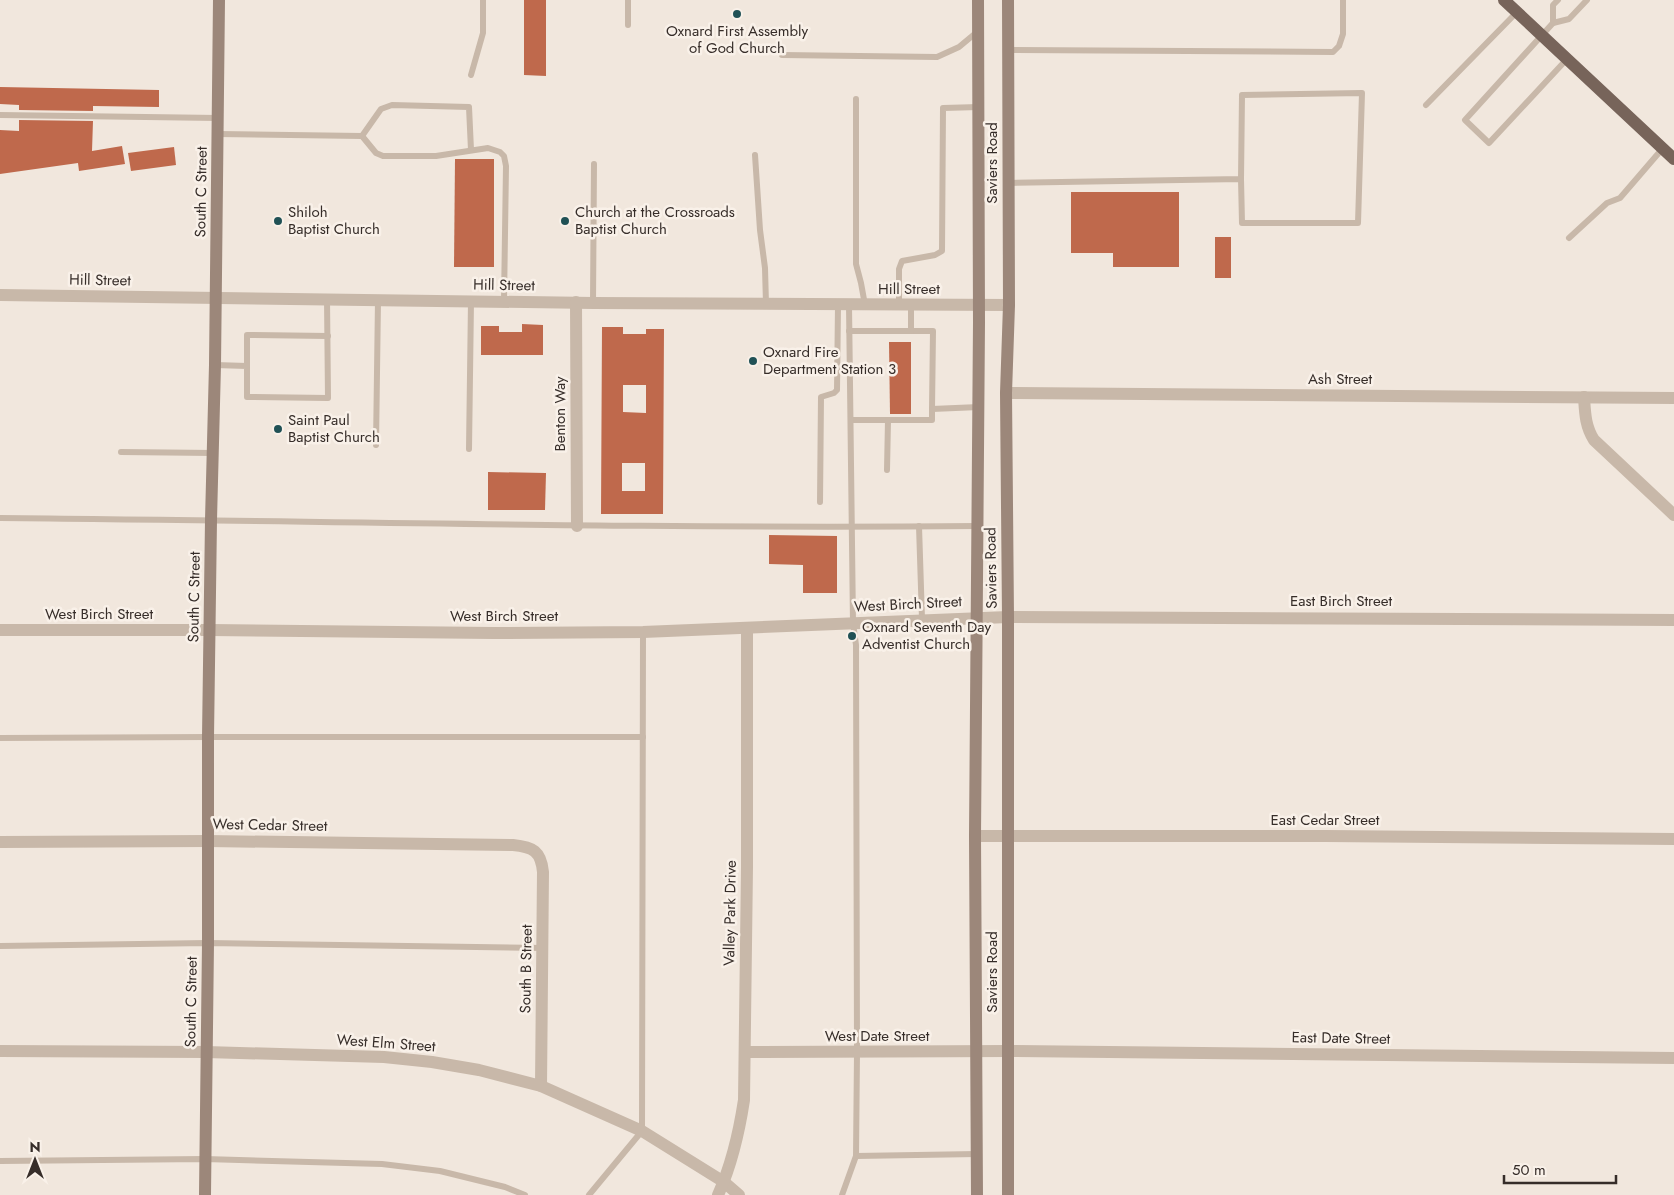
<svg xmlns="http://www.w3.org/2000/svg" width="1674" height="1195" font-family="Jost,sans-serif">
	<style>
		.building { fill: #bf694c; fill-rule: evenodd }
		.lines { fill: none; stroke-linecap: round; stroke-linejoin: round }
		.lane { stroke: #c8b8a9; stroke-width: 6 }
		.street { stroke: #c8b8a9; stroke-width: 12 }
		.secondary { stroke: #9c877a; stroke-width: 12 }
		.primary { stroke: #77645a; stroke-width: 12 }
		.poi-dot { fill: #205155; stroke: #f9f1e9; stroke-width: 2 }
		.labels { text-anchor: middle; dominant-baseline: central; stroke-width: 5; stroke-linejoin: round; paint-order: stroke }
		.poi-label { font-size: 15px; fill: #362d29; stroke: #f9f1e9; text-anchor: start }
		.street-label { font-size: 15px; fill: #362d29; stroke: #f9f1e9 }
	</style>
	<rect width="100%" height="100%" fill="#f1e7dd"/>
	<!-- building -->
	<g class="building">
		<polygon points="524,0 546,0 546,76 524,75"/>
		<polygon points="0,87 159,90 159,107 93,106 93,111 19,110 19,105 0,104"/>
		<polygon points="19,120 93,121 92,151 122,146 125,164 79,171 78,163 0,174 0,130 19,131"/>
		<polygon points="174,147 176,165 131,171 128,153"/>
		<polygon points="455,159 494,159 494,267 454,267"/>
		<polygon points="1071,192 1179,192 1179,267 1113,267 1113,253 1071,253"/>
		<rect x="1215" y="237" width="16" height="41"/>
		<polygon points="522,324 543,325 543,355 481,355 481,326 499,326 499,332 522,332"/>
		<path d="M602,327H623V334H646V329H664L663,514H601ZM623,385H646V413L623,412ZM622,463H645V491H622Z"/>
		<polygon points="889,342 911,342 911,414 890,414"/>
		<polygon points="488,472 546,473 545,510 488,510"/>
		<polygon points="769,535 837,536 837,593 803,593 803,565 769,564"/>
	</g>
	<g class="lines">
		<!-- lane -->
		<g class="lane">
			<polyline points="1553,23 1553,5 1558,0"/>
			<polyline points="628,25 628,0"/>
			<polyline points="1008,50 1333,52 1339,46 1343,34 1343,0"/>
			<polyline points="782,55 937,57 959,47 977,32"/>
			<polyline points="1567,59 1489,143 1465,120 1553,23 1569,19 1587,0"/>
			<polyline points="471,75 483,33 483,0"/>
			<polyline points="856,99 856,264 861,283 865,305"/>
			<polyline points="1426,105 1517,12"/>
			<polyline points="0,115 218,118"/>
			<polyline points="218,134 362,136"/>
			<polyline points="362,136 376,153 383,156 436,156 488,148 500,152 504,156 506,166 504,301"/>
			<polyline points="362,136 381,109 392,105 469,107 471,150"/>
			<polyline points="755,155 760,230 765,268 766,304"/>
			<polyline points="1008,183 1241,179 1242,95 1362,93 1358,223 1242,223 1241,179"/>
			<polyline points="1569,238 1607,203 1620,198 1663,148"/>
			<polyline points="593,303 594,164"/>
			<polyline points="899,305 899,269 902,261 935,255 942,251 943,108 979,107"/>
			<polyline points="911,305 911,331 933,331 932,409 979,407"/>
			<polyline points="849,331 911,331"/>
			<polyline points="215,365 247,366 247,397 328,398 327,299"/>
			<polyline points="247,366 247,335 328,336"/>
			<polyline points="851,420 888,420"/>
			<polyline points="376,445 378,300"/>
			<polyline points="469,449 471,301"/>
			<polyline points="121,452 213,453"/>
			<polyline points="887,470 888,420 932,420 932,409"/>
			<polyline points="820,502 821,397 834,393 837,390 838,305"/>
			<path d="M0,518C326,521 652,529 978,526"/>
			<polyline points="919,526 922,619"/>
			<polyline points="0,738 208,737 643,737"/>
			<polyline points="0,946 208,943 543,948"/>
			<polyline points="856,1156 977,1154"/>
			<polyline points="0,1161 205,1159 382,1164 440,1171 505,1187 525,1195"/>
			<polyline points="589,1195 642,1131 643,632"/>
			<polyline points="842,1195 856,1156 857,1053 856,645 853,623 849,305"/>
		</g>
		<!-- street -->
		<g class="street">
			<polyline points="0,295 593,303 1009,305"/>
			<polyline points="576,302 577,526"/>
			<polyline points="1006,393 1674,398"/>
			<path d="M1584,397C1585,412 1585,426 1594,440L1674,515"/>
			<polyline points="0,630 210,630 493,633 643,632 1008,617 1674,620"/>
			<polyline points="975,836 1326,836 1674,839"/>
			<path d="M0,842L208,841L513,845C533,847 541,851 543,872L541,1086"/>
			<polyline points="0,1051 206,1052 384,1057 432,1062 479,1070 541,1086 642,1131 724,1182 739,1195"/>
			<polyline points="745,1052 1009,1051 1674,1058"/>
			<path d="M718,1195C732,1164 739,1133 744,1100L747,867V628"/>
		</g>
		<!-- secondary -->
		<g class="secondary">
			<polyline points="205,1195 208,943 208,737 211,520 215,365 219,0"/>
			<polyline points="977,1195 975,836 979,322 978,0"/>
			<polyline points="1008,1195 1008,617 1006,393 1009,305 1008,0"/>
		</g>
		<!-- primary -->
		<polyline class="primary" points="1504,0 1674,159"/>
	</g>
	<!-- markers -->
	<g class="poi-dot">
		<circle cx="737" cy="14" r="5"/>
		<circle cx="278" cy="221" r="5"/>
		<circle cx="565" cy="221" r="5"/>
		<circle cx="753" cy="361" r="5"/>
		<circle cx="278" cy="429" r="5"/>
		<circle cx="852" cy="636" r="5"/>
	</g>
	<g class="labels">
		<!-- poi labels -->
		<g class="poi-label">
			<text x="737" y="31" text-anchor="middle">Oxnard First Assembly<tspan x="737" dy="17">of God Church</tspan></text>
			<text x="288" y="212">Shiloh<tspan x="288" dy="17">Baptist Church</tspan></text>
			<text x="575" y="212">Church at the Crossroads<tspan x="575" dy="17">Baptist Church</tspan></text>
			<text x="763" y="352">Oxnard Fire<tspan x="763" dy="17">Department Station 3</tspan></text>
			<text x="288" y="420">Saint Paul<tspan x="288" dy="17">Baptist Church</tspan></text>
			<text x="862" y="627">Oxnard Seventh Day<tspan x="862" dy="17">Adventist Church</tspan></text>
		</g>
		<!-- street labels -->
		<g class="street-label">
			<text transform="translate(992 163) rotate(-90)">Saviers Road</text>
			<text transform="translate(201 192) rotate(-89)">South C Street</text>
			<text transform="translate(100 280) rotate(1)">Hill Street</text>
			<text transform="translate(504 285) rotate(1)">Hill Street</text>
			<text x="909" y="289">Hill Street</text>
			<text x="1340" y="379">Ash Street</text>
			<text transform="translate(560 414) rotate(-90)">Benton Way</text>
			<text transform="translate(991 568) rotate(-91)">Saviers Road</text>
			<text transform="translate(194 597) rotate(-89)">South C Street</text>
			<text x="1341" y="601">East Birch Street</text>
			<text transform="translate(908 604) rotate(-3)">West Birch Street</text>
			<text x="99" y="614">West Birch Street</text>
			<text x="504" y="616">West Birch Street</text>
			<text x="1325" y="820">East Cedar Street</text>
			<text transform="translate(270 825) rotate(1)">West Cedar Street</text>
			<text transform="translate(730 913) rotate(-89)">Valley Park Drive</text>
			<text transform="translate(526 969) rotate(-89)">South B Street</text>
			<text transform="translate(992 972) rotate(-90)">Saviers Road</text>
			<text transform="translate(191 1002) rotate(-89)">South C Street</text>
			<text x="877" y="1036">West Date Street</text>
			<text transform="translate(1341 1038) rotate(1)">East Date Street</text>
			<text transform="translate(386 1043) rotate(4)">West Elm Street</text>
		</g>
	</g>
	<!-- north arrow -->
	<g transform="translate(35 1160)" stroke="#f9f1e9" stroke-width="4" paint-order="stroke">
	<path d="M0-4L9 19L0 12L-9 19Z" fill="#362d29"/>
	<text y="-8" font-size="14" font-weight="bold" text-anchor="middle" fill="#362d29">N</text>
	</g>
	<!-- scale -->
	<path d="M1504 1175v8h112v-8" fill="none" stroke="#362d29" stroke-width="2.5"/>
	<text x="1512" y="1175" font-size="15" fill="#362d29" stroke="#f9f1e9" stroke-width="4" paint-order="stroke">50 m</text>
</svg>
